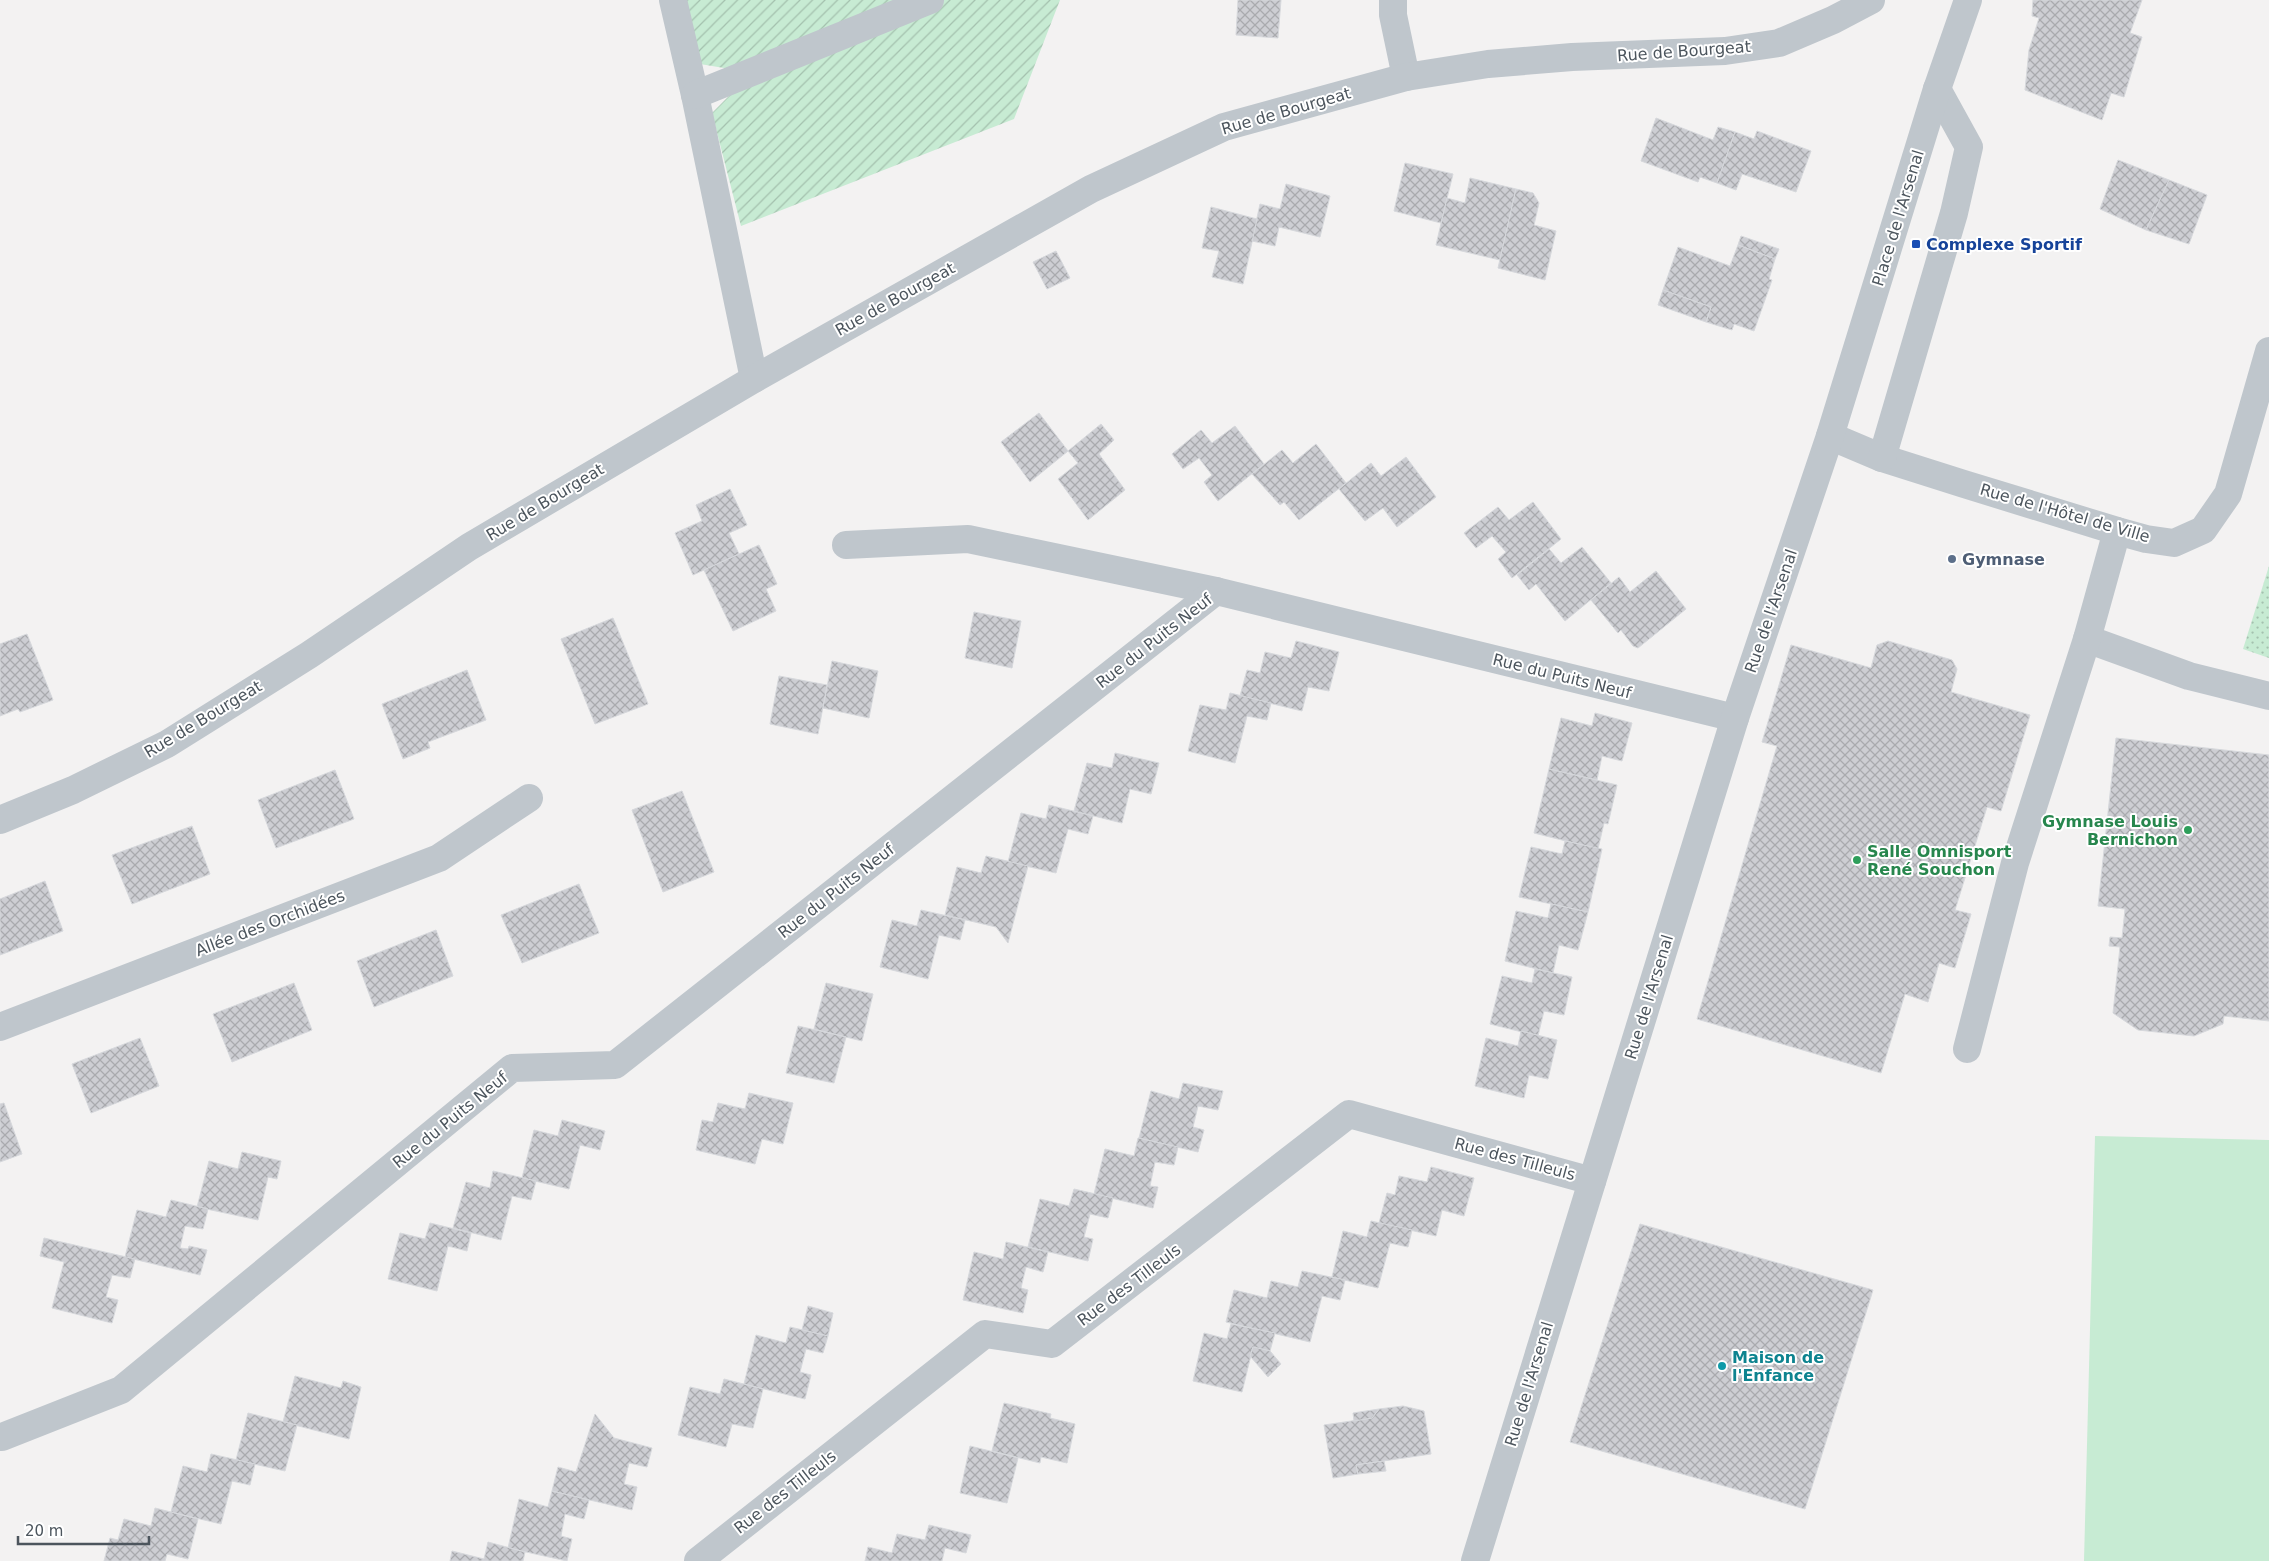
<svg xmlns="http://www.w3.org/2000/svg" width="2269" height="1561" font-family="'DejaVu Sans',sans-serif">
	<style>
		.park { fill: url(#park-dots) }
		.garden { fill: url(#garden-furrows) }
		.pitch { fill: #c7ebd3 }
		.building { fill: url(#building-cross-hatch); stroke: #d6d8dc }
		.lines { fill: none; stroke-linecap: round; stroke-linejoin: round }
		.minor { stroke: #bfc6cc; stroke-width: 28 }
		.transit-dot { fill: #1a4fb4; stroke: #fff; stroke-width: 2 }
		.service-dot { fill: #5c6f8a; stroke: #fff; stroke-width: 2 }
		.leisure-dot { fill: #2e9e5b; stroke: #fff; stroke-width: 2 }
		.culture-dot { fill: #0f9aa8; stroke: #fff; stroke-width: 2 }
		.labels { text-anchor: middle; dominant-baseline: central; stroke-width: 4; stroke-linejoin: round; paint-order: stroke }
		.street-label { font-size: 16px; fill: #4c555d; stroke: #fff }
		.transit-label { font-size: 16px; font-weight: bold; fill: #164399; stroke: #fff; text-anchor: start }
		.service-label { font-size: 16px; font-weight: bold; fill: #4e5e75; stroke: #fff; text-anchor: start }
		.leisure-label { font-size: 16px; font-weight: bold; fill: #27864d; stroke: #fff; text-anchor: end }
		.culture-label { font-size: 16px; font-weight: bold; fill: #0d838f; stroke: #fff; text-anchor: start }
	</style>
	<defs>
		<pattern id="park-dots" width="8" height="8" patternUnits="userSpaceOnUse" patternTransform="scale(1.25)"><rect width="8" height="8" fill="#c7ebd3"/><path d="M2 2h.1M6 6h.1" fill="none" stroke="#a4c1ae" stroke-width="1.8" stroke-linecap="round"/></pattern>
		<pattern id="garden-furrows" width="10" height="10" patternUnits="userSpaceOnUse" patternTransform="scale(1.25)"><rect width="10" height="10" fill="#c7ebd3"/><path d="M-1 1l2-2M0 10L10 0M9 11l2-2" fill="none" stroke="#a4c1ae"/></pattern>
		<pattern id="building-cross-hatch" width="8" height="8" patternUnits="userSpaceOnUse" patternTransform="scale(1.25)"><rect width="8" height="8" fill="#cdced3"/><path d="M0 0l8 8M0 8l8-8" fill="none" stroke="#a9aaae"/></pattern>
	</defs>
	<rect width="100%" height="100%" fill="#f3f2f2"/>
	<!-- park -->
	<polygon class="park" points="2269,566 2269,658 2243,649"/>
	<!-- garden -->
	<polygon class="garden" points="684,0 1060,0 1014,119 741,226 712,113 731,94 724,68 700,64"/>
	<!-- pitch -->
	<polygon class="pitch" points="2095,1136 2269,1140 2269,1561 2084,1561"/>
	<!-- building -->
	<g class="building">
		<polygon points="1238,0 1281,0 1278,38 1236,35"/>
		<polygon points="2033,0 2142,0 2130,33 2142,37 2124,97 2111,93 2102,120 2025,90 2029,50 2039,18 2032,16"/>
		<polygon points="1656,118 1713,140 1718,127 1735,132 1717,183 1700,177 1698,182 1641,161"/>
		<polygon points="1757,131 1811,151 1796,192 1742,174 1736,190 1717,183 1735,132 1754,139"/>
		<polygon points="2118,160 2169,180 2146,230 2100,209"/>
		<polygon points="1405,163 1453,174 1441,223 1394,211"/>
		<polygon points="1470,178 1516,189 1500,260 1436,245 1447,198 1465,203"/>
		<polygon points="2169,180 2207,195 2189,244 2146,230"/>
		<polygon points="1286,184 1330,196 1320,237 1279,227 1275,246 1252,241 1260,204 1280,209"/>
		<polygon points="1516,189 1533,193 1539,203 1534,225 1556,231 1545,280 1498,268"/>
		<polygon points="1211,207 1257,219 1243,284 1212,277 1219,251 1202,248"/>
		<polygon points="1741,236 1779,249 1775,259 1738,245"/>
		<polygon points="1738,245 1775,259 1769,279 1772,280 1754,331 1734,324 1732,330 1706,322 1711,307 1663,290 1678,247 1730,266"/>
		<polygon points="1056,251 1070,278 1047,289 1033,262"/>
		<polygon points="1663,290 1711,307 1706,322 1658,305"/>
		<polygon points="1039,413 1068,451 1030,482 1001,442"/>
		<polygon points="1101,424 1114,440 1099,454 1125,490 1088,520 1058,479 1078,463 1068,451"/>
		<polygon points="1235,426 1264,464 1218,501 1204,482 1212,475 1199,458 1183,469 1172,454 1201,430 1212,443"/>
		<polygon points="1316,444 1346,483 1299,520 1284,502 1280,505 1252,474 1282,450 1293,463"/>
		<polygon points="1406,457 1436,497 1397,527 1383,508 1365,521 1339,489 1371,463 1381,476"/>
		<polygon points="730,489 747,525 729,533 739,554 693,575 675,533 702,521 696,505"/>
		<polygon points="1533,502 1561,539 1512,578 1498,559 1506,552 1492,536 1476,548 1464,533 1498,507 1509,520"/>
		<polygon points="759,545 777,584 766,589 776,611 733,631 704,570"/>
		<polygon points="1582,547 1611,583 1565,621 1536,584 1529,590 1517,575 1549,549 1561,563"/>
		<polygon points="1656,571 1686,609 1638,648 1633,646 1621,630 1618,633 1591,600 1619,577 1630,592"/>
		<polygon points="974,612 1021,621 1012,668 965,658"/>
		<polygon points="613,618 648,704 595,724 561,639"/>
		<polygon points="27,634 53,700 20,712 18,709 0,716 0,644"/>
		<polygon points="1296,641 1339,652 1329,691 1308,687 1302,711 1240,696 1247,670 1260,673 1265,652 1291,658"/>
		<polygon points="1888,641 1952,660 1957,669 1951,692 2030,715 2001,811 1987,807 1955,910 1971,914 1955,968 1939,963 1928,1002 1905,994 1881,1073 1697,1019 1777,746 1762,742 1791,645 1871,668 1877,645"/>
		<polygon points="832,661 878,671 869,718 823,708"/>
		<polygon points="467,670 486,720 428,742 430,748 403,759 382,704"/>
		<polygon points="779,676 827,685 818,734 770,724"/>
		<polygon points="1230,693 1271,703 1267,720 1247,716 1235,763 1188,751 1200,705 1226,710"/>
		<polygon points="1595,713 1632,723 1622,761 1602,756 1597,780 1549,769 1561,718 1592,726"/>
		<polygon points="2116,738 2269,755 2269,1021 2224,1016 2223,1024 2194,1036 2138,1030 2113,1013 2120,947 2109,946 2110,937 2122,938 2125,909 2098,906"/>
		<polygon points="1115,753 1159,763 1151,794 1130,789 1122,823 1074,811 1087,763 1112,768"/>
		<polygon points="1549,769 1617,785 1608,824 1604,823 1598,849 1534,833"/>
		<polygon points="335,770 354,819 276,848 258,800"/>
		<polygon points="682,791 714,872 663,892 632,810"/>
		<polygon points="1049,805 1093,816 1088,834 1068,829 1056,873 1008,862 1021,813 1046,819"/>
		<polygon points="192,826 210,874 132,904 112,855"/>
		<polygon points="1565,841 1602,849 1588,912 1519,897 1531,847 1562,854"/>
		<polygon points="986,856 1028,866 1008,943 996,927 945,915 957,867 981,873"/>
		<polygon points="45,881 63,931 0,955 0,899"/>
		<polygon points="579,884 599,933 522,963 501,915"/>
		<polygon points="1551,904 1588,912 1578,950 1559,945 1553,973 1505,961 1516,911 1548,918"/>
		<polygon points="921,910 965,920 960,940 939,935 928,979 880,967 892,920 917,926"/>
		<polygon points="436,930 453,976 374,1007 357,961"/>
		<polygon points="1535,969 1572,977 1564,1015 1544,1011 1538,1036 1490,1024 1502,976 1532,983"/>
		<polygon points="294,983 312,1030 232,1062 213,1014"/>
		<polygon points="826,983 873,994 862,1041 814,1029"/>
		<polygon points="798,1026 846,1037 834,1083 786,1073"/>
		<polygon points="1521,1031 1557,1040 1548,1079 1529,1075 1524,1098 1475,1086 1486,1038 1518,1046"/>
		<polygon points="140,1038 159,1086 91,1113 72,1064"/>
		<polygon points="1183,1083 1223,1091 1218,1110 1198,1106 1193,1127 1204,1130 1198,1152 1139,1138 1151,1091 1179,1099"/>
		<polygon points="749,1093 793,1103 783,1144 762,1139 755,1164 696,1150 702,1120 713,1122 718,1103 745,1109"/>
		<polygon points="4,1103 22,1154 0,1162 0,1104"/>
		<polygon points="562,1120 605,1131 600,1150 580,1145 569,1189 522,1178 534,1130 558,1136"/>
		<polygon points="1138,1138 1178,1147 1174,1165 1155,1162 1150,1186 1158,1187 1153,1208 1094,1194 1105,1149 1134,1156"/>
		<polygon points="242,1152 281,1161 277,1179 268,1177 258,1220 197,1207 209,1161 238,1169"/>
		<polygon points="1431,1167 1474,1178 1464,1216 1442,1210 1436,1236 1379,1223 1387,1193 1395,1195 1399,1176 1427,1182"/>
		<polygon points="493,1171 536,1181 531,1200 512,1196 501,1240 453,1228 466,1182 490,1188"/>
		<polygon points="1074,1189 1113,1198 1108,1218 1090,1214 1084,1237 1093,1239 1088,1261 1028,1247 1040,1199 1069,1206"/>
		<polygon points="171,1200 208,1209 203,1229 185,1226 180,1248 188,1249 189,1246 207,1250 200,1275 125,1257 137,1210 166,1217"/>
		<polygon points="1371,1221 1412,1230 1408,1247 1390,1243 1378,1288 1332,1277 1343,1231 1367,1237"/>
		<polygon points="430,1223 471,1233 467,1251 448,1246 437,1291 388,1279 400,1233 425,1239"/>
		<polygon points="1640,1224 1873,1290 1805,1509 1570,1442"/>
		<polygon points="44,1238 135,1259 130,1278 112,1275 106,1297 118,1300 112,1323 52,1308 64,1262 40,1256"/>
		<polygon points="1006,1242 1048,1252 1043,1272 1026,1267 1021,1288 1028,1290 1023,1313 963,1300 974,1252 1003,1259"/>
		<polygon points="1302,1271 1345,1280 1340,1300 1322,1296 1310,1342 1226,1322 1234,1290 1267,1298 1271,1281 1298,1287"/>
		<polygon points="808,1306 833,1313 828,1336 802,1330"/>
		<polygon points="1231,1324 1275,1333 1270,1351 1253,1347 1242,1392 1193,1381 1204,1333 1227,1339"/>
		<polygon points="790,1327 828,1336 823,1353 806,1349 800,1372 811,1375 805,1399 744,1384 756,1335 786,1343"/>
		<polygon points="1253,1347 1270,1351 1281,1364 1268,1377 1250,1356"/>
		<polygon points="295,1376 341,1388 343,1381 361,1387 349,1439 283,1422"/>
		<polygon points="724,1379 763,1389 753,1428 732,1424 726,1447 678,1435 690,1387 720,1394"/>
		<polygon points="1004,1403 1051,1414 1050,1418 1075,1424 1067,1463 1041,1457 1040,1463 992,1451"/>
		<polygon points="1403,1406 1424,1411 1431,1454 1356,1465 1358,1474 1333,1478 1324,1425 1372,1418 1379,1409"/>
		<polygon points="1379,1409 1372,1418 1354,1421 1353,1413"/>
		<polygon points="248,1413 297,1425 285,1471 236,1460"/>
		<polygon points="595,1414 614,1438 652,1448 647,1467 629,1463 624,1484 637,1487 632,1510 552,1491 558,1467 576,1472"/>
		<polygon points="970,1446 1018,1458 1007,1503 960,1493"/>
		<polygon points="211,1454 255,1464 250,1485 232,1481 221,1524 171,1512 183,1466 207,1472"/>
		<polygon points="1384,1461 1386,1471 1358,1474 1356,1465"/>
		<polygon points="552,1491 589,1500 584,1519 565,1514 561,1536 572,1539 567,1561 508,1548 519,1499 548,1507"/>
		<polygon points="155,1508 198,1519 188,1559 167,1554 165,1561 104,1561 110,1538 118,1540 124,1519 151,1526"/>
		<polygon points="929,1525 971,1535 966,1553 945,1548 942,1561 865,1561 868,1547 892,1553 897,1534 925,1540"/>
		<polygon points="488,1542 525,1552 523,1561 450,1561 452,1551 484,1559"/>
	</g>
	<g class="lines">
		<!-- minor -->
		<g class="minor">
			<polyline points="673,0 695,95 754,379"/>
			<polyline points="1393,0 1393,15 1406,77"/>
			<polyline points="695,95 930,0"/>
			<polyline points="1830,436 1882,458 1964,484 2117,531 2146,539 2174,543 2203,530 2228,494 2269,351"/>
			<polyline points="1882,458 1954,213 1969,147 1937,89"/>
			<polyline points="846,545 968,539 1216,591"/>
			<polyline points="2087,639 2189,676 2269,696"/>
			<polyline points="0,820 73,790 167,744 309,655 469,547 754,379 1091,189 1224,127 1406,77 1488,64 1572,57 1725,51 1779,43 1833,20 1871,0"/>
			<polyline points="0,1027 439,858 529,798"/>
			<polyline points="1967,1049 2015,863 2087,639 2117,531"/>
			<polyline points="2,1437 121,1390 512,1068 615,1065 1216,591 1735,718"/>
			<polyline points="698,1561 985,1334 1052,1344 1349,1114 1592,1181"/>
			<polyline points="1475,1561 1735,718 1830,436 1937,89 1968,0"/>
		</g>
	</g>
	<!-- markers -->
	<rect class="transit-dot" x="1911" y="239" width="10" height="10" rx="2.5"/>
	<circle class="service-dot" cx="1952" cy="559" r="5"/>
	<g class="leisure-dot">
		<circle cx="2188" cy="830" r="5"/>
		<circle cx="1857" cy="860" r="5"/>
	</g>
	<circle class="culture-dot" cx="1722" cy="1366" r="5"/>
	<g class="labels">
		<!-- street labels -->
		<g class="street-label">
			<text transform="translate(1684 51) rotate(-4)">Rue de Bourgeat</text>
			<text transform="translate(1286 111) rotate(-16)">Rue de Bourgeat</text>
			<text transform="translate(1898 218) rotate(-73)">Place de l'Arsenal</text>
			<text transform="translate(895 299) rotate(-29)">Rue de Bourgeat</text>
			<text transform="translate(545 502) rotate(-31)">Rue de Bourgeat</text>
			<text transform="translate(2065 513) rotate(16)">Rue de l'Hôtel de Ville</text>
			<text transform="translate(1771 611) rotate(-71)">Rue de l'Arsenal</text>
			<text transform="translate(1154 641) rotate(-38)">Rue du Puits Neuf</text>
			<text transform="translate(1562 676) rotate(14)">Rue du Puits Neuf</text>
			<text transform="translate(203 719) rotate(-31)">Rue de Bourgeat</text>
			<text transform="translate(836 891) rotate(-38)">Rue du Puits Neuf</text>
			<text transform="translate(270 923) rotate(-21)">Allée des Orchidées</text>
			<text transform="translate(1649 997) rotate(-73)">Rue de l'Arsenal</text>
			<text transform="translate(450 1120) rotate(-39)">Rue du Puits Neuf</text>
			<text transform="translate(1515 1159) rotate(15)">Rue des Tilleuls</text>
			<text transform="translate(1129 1285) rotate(-37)">Rue des Tilleuls</text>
			<text transform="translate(1529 1384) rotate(-73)">Rue de l'Arsenal</text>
			<text transform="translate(785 1492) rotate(-38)">Rue des Tilleuls</text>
		</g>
		<!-- transit labels -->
		<g class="transit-label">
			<text x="1926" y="244">Complexe Sportif</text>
		</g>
		<!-- service labels -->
		<g class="service-label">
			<text x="1962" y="559">Gymnase</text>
		</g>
		<!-- leisure labels -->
		<g class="leisure-label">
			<text x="2178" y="821">Gymnase Louis<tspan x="2178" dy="18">Bernichon</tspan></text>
			<text x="1867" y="851" text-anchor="start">Salle Omnisport<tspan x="1867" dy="18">René Souchon</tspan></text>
		</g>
		<!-- culture labels -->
		<g class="culture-label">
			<text x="1732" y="1357">Maison de<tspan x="1732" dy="18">l'Enfance</tspan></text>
		</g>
	</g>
	<!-- scale -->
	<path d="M18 1536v8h131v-8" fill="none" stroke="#4c555d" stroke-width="2.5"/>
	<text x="25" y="1536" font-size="15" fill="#4c555d" stroke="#ffffff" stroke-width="4" paint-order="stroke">20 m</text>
</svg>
